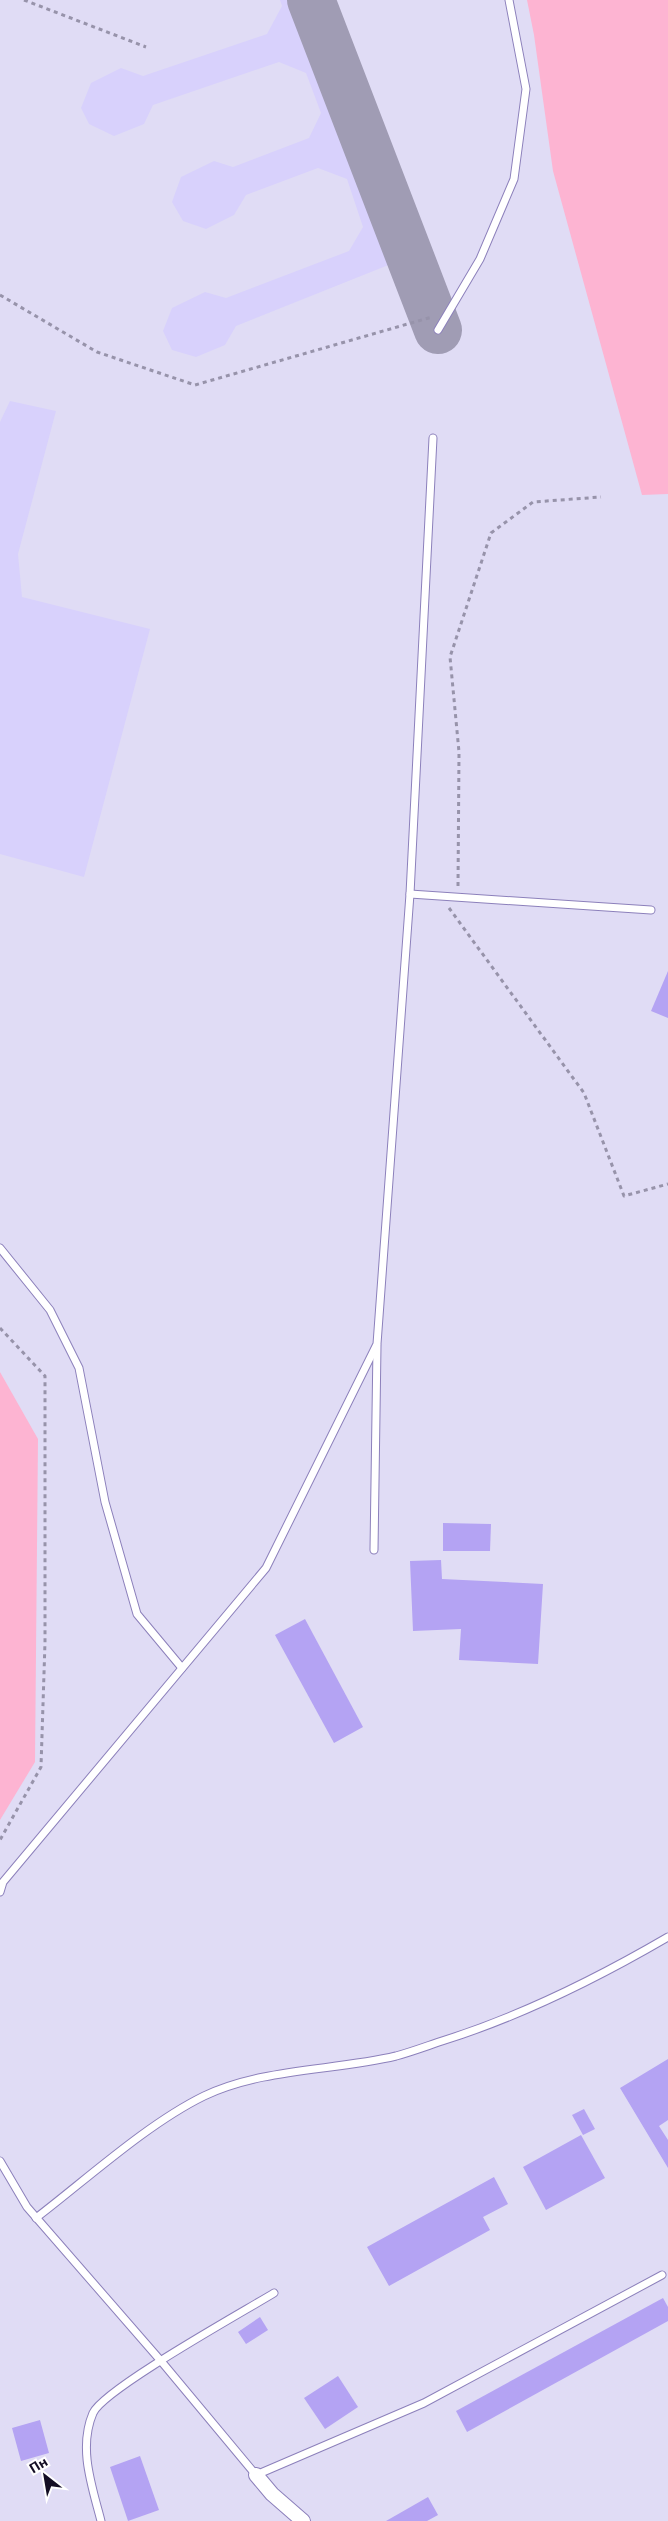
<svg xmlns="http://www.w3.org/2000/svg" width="668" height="2521" font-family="'Exo 2',sans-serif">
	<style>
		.built { fill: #d8d1fc }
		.green { fill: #fdb4d2 }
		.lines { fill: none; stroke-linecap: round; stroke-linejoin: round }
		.taxiway { stroke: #a09cb4; stroke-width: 48 }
		.building { fill: #b4a3f3 }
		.service-casing { stroke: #8c80bb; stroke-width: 9 }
		.minor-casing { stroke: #8c80bb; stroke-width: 16 }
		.path { stroke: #9793aa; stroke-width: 3; stroke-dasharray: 4 4; stroke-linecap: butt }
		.service { stroke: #fff; stroke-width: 7 }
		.minor { stroke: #fff; stroke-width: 14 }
	</style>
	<rect width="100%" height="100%" fill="#e0dcf5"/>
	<!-- built -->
	<g class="built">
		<polygon points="280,0 319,0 416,254 236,326 225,345 196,357 172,350 163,331 172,308 205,292 226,298 349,251 363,227 347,179 318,168 246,195 234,215 206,229 183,221 172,202 181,177 214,161 233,167 309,138 321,113 306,73 279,62 153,105 144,124 114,136 89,124 81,108 91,83 121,68 143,76 267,34 282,6"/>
		<polygon points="10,401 56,411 18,554 22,597 150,629 84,877 0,854 0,422"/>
	</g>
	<!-- green -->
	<g class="green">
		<polygon points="527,0 668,0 668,494 642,495 553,171 534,35"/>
		<polygon points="0,1372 38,1439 35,1762 0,1820"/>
	</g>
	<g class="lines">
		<!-- taxiway -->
		<polyline class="taxiway" points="311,0 438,330"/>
	</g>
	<!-- building -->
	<g class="building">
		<polygon points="668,971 668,1018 651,1011"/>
		<polygon points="443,1523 491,1524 490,1551 443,1551"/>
		<polygon points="441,1560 442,1579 543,1584 538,1664 459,1660 461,1629 413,1631 410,1561"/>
		<polygon points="305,1619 363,1727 334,1743 275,1635"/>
		<polygon points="668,2059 668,2120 659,2126 668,2140 668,2168 620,2088"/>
		<polygon points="584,2109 595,2129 583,2135 572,2115"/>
		<polygon points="581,2135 605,2178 546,2210 523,2167"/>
		<polygon points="494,2177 508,2204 483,2217 490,2230 389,2286 367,2247"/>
		<polygon points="663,2298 668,2307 668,2321 467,2432 456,2411"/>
		<polygon points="260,2317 268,2330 246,2344 238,2332"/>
		<polygon points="338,2376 358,2407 325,2429 304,2398"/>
		<polygon points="40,2420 49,2453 21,2461 12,2428"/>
		<polygon points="140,2456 159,2510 128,2521 110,2467"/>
		<polygon points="428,2497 438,2515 427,2521 386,2521"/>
	</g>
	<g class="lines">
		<!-- service casing -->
		<g class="service-casing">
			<g id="service">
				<polyline points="438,330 480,259 514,179 526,89 509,0"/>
				<polyline points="410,894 651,910"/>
				<polyline points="0,1248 50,1310 79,1368 105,1502 137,1614 182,1668"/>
				<polyline points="374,1550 377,1346"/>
				<polyline points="0,1892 3,1882 266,1568 377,1344 410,894 433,438"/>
				<polyline points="0,2161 27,2207 161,2361 256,2475 424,2403 662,2275"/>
				<path d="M36,2218C87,2179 147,2124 204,2096C263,2068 333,2071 396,2056C411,2052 427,2046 442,2041C522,2016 596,1979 668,1937"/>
				<path d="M101,2521C92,2486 78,2448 93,2413C104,2389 243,2312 274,2293"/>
			</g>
		</g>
		<!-- minor casing -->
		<g class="minor-casing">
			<polyline id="minor" points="256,2475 272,2494 303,2521"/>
		</g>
		<!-- path -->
		<g class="path">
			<polyline points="24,0 146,47"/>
			<polyline points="0,295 97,352 195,385 432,317"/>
			<polyline points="458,886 459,752 450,657 491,533 533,502 601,497"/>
			<polyline points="449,908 584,1093 624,1196 668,1184"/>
			<polyline points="0,1328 45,1376 45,1642 41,1767 0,1840"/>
		</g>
		<!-- service -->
		<use href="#service" class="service"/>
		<!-- minor -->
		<use href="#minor" class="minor"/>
	</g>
	<!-- north arrow -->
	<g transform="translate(45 2476) rotate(329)" stroke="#ffffff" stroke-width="4" paint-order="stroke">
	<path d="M0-4L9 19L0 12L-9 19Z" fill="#140e24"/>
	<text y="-8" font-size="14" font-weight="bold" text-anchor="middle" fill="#140e24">Пн</text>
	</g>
</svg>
